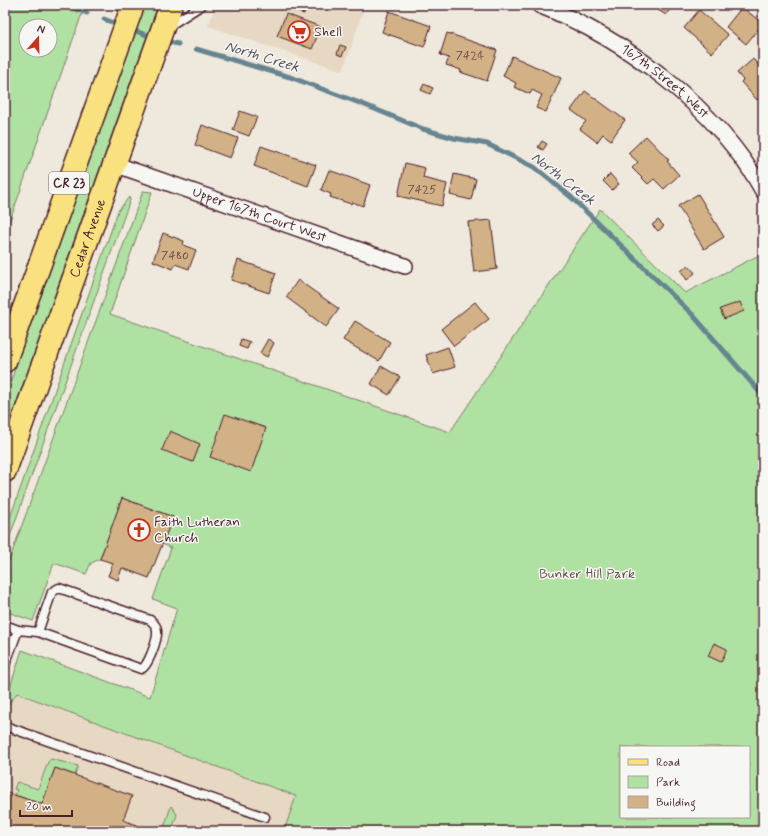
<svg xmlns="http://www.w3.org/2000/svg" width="768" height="836" font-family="Mynerve,sans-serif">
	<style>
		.built { fill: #e6d8c2 }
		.green { fill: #afe1a2; stroke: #7c8066; fill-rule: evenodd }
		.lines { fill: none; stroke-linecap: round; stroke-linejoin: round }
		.stream { stroke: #668591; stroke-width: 5 }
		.building { fill: #d1b185; stroke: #4a1f2b }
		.service-casing { stroke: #4a1f2b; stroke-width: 11 }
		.minor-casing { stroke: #4a1f2b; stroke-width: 18 }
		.primary-casing { stroke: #4a1f2b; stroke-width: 25 }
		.service { stroke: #f6f6f2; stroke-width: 8 }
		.minor { stroke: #f6f6f2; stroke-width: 15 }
		.primary { stroke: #fae180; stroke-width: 22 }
		.labels { text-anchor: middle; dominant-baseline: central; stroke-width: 3; stroke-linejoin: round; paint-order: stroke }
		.number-label { font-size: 12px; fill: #6c4442 }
		.shield { fill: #f6f6f2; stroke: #7e6067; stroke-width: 1 }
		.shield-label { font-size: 13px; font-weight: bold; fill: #4a1f2b }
		.poi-label { font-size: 14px; fill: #4a1f2b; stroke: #f6f6f2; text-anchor: start }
		.street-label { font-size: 14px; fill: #4a1f2b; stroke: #f6f6f2 }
		.park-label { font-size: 14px; fill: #635049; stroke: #f6f6f2 }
		.water-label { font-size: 15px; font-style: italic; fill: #58525e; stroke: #f6f6f2 }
	</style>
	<rect width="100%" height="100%" fill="#efe8dc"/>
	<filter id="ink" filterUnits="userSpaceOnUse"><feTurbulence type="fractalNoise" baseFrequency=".025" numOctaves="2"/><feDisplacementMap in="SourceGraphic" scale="8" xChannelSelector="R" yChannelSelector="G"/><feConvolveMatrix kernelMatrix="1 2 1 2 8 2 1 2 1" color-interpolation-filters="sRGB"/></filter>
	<g filter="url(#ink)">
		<!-- built -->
		<g class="built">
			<polygon points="216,5 365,5 343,71 208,26"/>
			<polygon points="5,689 320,805 311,831 5,831"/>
		</g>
		<!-- green -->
		<g class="green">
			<path d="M5,5H85L5,235ZM26,26H50V50H26Z"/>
			<polygon points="144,5 158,5 5,435 5,397"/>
			<path d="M143,191L152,192L110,314L450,432L600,209L685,293L761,254L763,261V831H284L296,796L17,693L5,709V703L22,650L150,697L177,608L153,599L171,548L162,544L173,517L122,498L100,559L91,563L86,574L54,563L33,621L5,611V572ZM621,747H749V817H621Z"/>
			<polygon points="129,197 130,200 5,550 5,532 118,211"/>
			<polygon points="51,759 78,766 75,775 55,768 42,804 15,795 17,790 14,789 17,782 38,789 48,762"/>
			<polygon points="171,806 177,814 172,831 163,831"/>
		</g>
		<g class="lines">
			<!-- stream -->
			<g class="stream">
				<polyline points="63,5 87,13"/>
				<polyline points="104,19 114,23"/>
				<polyline points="133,30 149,36"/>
				<polyline points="169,42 178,44"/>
				<polyline points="196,49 290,77 365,105 423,129 454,138 487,144 534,167 571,197 692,314 763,396"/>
			</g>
		</g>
		<!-- building -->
		<g class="building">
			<polygon points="287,5 307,5 304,14 286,8"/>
			<polygon points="650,5 673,5 666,15"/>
			<polygon points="742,7 763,24 746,44 726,27"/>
			<polygon points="699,10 728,35 712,53 684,28"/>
			<polygon points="389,11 431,26 424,47 382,32"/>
			<polygon points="286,14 321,27 312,49 277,36"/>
			<polygon points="447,33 497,50 487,81 460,72 461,70 446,65 449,58 440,55"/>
			<polygon points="340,45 346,47 342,56 337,54"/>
			<polygon points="512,56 561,78 546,112 536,108 542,95 532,90 530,94 514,87 516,83 503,76"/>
			<polygon points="753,59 763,70 763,94 757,100 741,82 743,80 737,73"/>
			<polygon points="424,84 433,88 430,94 421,90"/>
			<polygon points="585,91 625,120 611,140 603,134 597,142 580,129 586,121 571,110"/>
			<polygon points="240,111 257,117 249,136 233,130"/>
			<polygon points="202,125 238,138 230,158 195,145"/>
			<polygon points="646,136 669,160 667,161 679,175 664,189 654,179 648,184 632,168 638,162 628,153"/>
			<polygon points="542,141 547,144 543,150 538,147"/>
			<polygon points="261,146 316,165 308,186 254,166"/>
			<polygon points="405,163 425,168 423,178 447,184 442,206 398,196"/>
			<polygon points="329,170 370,185 363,206 352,202 351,204 330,197 331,194 321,190"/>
			<polygon points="454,174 476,179 471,200 450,195"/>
			<polygon points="610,174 619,184 612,190 603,181"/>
			<polygon points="698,194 724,237 704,249 678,206"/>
			<polygon points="491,220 497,269 474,272 468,222"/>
			<polygon points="658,220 664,226 658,231 652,225"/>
			<polygon points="163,233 184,241 183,245 196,250 189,269 175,264 173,269 153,261"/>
			<polygon points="238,260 276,273 269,293 231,280"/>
			<polygon points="688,265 695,273 687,280 681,271"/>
			<polygon points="298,280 339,309 326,327 286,297"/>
			<polygon points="475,302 489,319 454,346 441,329"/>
			<polygon points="740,302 744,311 724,319 720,309"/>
			<polygon points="355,321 390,342 379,361 343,340"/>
			<polygon points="241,339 250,342 247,349 239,346"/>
			<polygon points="268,339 274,343 267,357 260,353"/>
			<polygon points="448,347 455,367 433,374 426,355"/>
			<polygon points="381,366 400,377 389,395 371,384"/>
			<polygon points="225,414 266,428 251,472 210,457"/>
			<polygon points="170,431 200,444 193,462 162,450"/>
			<polygon points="122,498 173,517 149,578 122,568 118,580 108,576 113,563 100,559"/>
			<polygon points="714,643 727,649 721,662 708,656"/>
			<polygon points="55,768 132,796 123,820 139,826 137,831 5,831 5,792 42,804"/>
		</g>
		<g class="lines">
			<!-- service casing -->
			<g class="service-casing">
				<g id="service">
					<polyline points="169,26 202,5"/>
					<path d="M5,625L18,630L38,632L141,669C148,667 158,639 157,631C157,627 154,623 150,620L59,588L52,592L38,632"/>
					<polyline points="5,665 18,630"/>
					<polyline points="5,726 265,817"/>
				</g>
			</g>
			<!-- minor casing -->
			<g class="minor-casing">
				<g id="minor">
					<path id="s1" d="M539,5C626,39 717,108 763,191"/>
					<path id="s2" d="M114,164L405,266"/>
				</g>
			</g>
			<!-- primary casing -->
			<g class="primary-casing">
				<g id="primary">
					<polyline points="5,361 133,5"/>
					<path id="s3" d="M5,471L171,5"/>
				</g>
			</g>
			<!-- service -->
			<use href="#service" class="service"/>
			<!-- minor -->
			<use href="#minor" class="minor"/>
			<!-- primary -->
			<use href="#primary" class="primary"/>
		</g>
	</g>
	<!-- icons -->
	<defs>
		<g id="supermarket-ring" transform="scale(1.15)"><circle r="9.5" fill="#f6f6f2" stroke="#c8321e" stroke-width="1.5"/><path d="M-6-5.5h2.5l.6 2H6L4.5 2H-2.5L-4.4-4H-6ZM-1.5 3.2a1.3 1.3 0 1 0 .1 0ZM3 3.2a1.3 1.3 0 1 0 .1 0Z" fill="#c8321e"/></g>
		<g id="church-ring" transform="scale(1.15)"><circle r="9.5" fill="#f6f6f2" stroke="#c8321e" stroke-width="1.5"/><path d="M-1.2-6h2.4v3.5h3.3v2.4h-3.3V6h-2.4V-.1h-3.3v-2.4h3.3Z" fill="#c8321e"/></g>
	</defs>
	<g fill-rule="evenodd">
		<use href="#supermarket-ring" x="299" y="32"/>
		<use href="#church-ring" x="139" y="530"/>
	</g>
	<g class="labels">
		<!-- number labels -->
		<g class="number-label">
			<text x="470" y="56">7424</text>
			<text x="422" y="190">7425</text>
			<text x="175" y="256">7480</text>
		</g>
		<!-- shield labels -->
		<rect class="shield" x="49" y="172" width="40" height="22" rx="3"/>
		<g class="shield-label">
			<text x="69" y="183">CR 23</text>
		</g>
		<!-- poi labels -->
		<g class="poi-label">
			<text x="314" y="32">Shell</text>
			<text x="154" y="522">Faith Lutheran<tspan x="154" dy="16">Church</tspan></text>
		</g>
		<!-- street labels -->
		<g class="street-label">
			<text stroke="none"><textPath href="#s1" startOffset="148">167th Street West</textPath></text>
			<text stroke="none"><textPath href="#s2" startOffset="154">Upper 167th Court West</textPath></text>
			<text stroke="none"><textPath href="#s3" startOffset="247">Cedar Avenue</textPath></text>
		</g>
		<!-- park labels -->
		<g class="park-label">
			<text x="587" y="574">Bunker Hill Park</text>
		</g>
		<!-- water labels -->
		<g class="water-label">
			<text transform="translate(262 57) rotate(17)">North Creek</text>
			<text transform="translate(563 179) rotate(38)">North Creek</text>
		</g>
	</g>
	<!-- margin -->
	<rect width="768" height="836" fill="none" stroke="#f6f6f2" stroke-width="20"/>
	<rect x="10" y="10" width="748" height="816" fill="none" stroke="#4a1f2b" stroke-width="1.5" filter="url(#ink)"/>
	<!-- legend -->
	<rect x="620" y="746" width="130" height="72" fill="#f6f6f2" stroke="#b1a0a2"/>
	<rect x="628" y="759" width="20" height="6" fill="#fae180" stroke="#b1a0a2"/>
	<text x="656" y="766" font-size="12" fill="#4a1f2b">Road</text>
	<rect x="628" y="776" width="20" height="12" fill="#afe1a2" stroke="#b1a0a2"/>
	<text x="656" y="786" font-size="12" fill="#4a1f2b">Park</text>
	<rect x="628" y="796" width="20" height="12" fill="#d1b185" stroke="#b1a0a2"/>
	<text x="656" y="806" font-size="12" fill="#4a1f2b">Building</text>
	<!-- north arrow -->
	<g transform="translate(38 38) rotate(20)"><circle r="19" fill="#f6f6f2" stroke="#b1a0a2"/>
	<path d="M0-3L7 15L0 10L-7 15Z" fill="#c8321e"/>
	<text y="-6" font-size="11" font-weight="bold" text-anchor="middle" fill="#4a1f2b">N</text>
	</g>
	<!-- scale -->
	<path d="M20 810v6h52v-6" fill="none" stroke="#4a1f2b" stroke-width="2"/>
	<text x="26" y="810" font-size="12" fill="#4a1f2b" stroke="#f6f6f2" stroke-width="3" paint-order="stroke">20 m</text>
</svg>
